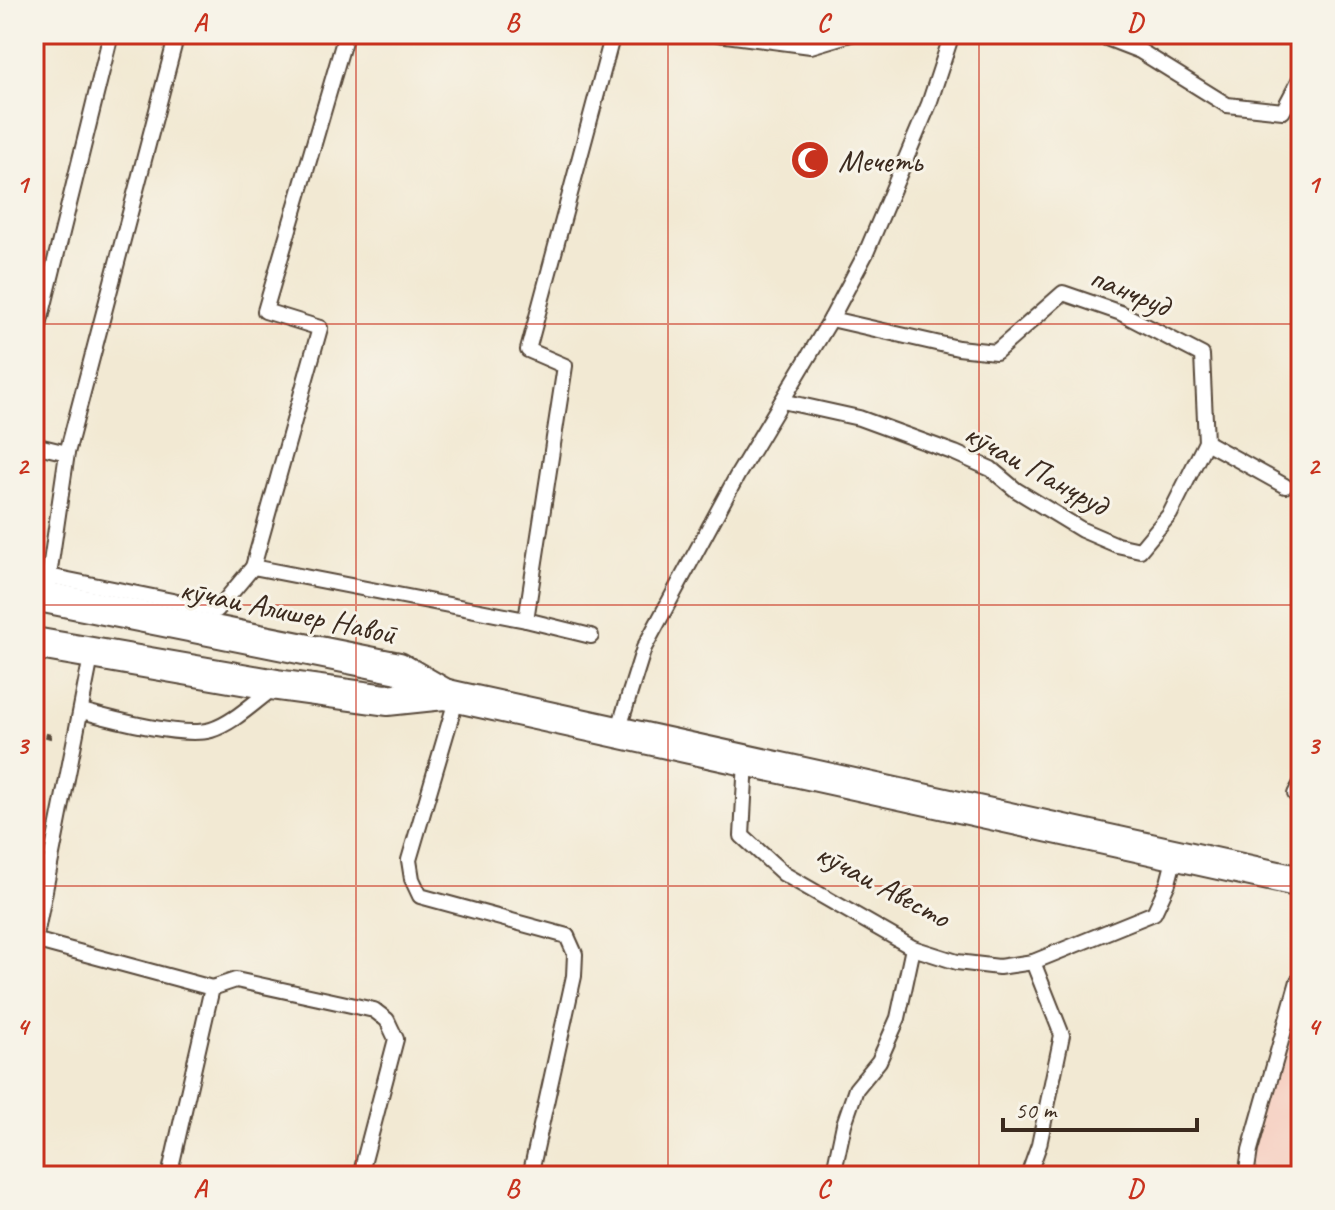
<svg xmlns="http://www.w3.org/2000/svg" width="1335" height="1210" font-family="Caveat,sans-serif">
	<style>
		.built { fill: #f6d2c4 }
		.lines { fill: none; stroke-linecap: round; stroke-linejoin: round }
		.lane-casing { stroke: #564739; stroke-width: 18 }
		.street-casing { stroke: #564739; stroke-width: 34 }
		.path { stroke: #564739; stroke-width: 5; stroke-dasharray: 6 6; stroke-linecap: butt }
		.lane { stroke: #fff; stroke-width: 14 }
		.street { stroke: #fff; stroke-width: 30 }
		.grid { fill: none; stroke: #c8321e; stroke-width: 2; stroke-opacity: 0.55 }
		.labels { text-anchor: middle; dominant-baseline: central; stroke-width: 6; stroke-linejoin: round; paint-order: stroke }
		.poi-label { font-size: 32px; fill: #3b2a1e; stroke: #f7f3e8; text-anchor: start }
		.street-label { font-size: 32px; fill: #3b2a1e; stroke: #f7f3e8 }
		.neatline { fill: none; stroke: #c8321e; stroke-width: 3 }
		.grid-label { font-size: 26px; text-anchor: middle; font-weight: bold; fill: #c8321e }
	</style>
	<rect width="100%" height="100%" fill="#f7f3e8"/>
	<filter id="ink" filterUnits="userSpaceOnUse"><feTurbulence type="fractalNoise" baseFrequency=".0125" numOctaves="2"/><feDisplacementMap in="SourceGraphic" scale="16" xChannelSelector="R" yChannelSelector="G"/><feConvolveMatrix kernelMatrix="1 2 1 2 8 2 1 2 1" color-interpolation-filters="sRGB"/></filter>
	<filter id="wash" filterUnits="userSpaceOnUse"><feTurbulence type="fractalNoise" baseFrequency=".006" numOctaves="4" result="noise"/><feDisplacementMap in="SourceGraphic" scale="32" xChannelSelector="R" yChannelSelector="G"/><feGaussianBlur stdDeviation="1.8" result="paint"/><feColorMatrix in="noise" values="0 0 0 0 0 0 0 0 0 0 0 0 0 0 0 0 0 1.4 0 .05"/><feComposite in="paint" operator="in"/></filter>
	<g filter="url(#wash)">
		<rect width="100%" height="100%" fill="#f2e9d3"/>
		<!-- built -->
		<polygon class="built" points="1301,947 1301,1176 1237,1176"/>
	</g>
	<g filter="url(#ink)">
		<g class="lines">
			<!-- lane casing -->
			<g class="lane-casing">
				<g id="lane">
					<polyline points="718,34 811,46 851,34"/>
					<polyline points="1096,34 1140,51 1227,105 1283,111 1301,77"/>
					<polyline points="831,319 958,348 996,352 1063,293 1121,313 1202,355 1206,442 1285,486"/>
					<polyline points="34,346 111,34"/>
					<polyline points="782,401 859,418 955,453 991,469 1016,490 1082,530 1117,545 1140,550 1170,514 1206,442"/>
					<polyline points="34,445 67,453"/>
					<polyline points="253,567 320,328 265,311 346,34"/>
					<polyline points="49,576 217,610 253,567 526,620 591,636"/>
					<polyline points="43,598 49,576 67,453 177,34"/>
					<polyline points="526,620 565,366 528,350 613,34"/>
					<polyline points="457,697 409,860 412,879 420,896 567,936 575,954 574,976 530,1176"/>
					<path d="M82,711C111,719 183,738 211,730C234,723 255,701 274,688"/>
					<polyline points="618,731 644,648 737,476 831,319 866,253 929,104 952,34"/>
					<polyline points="746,760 742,836 784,874 913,948 957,962 999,967 1033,962 1154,913 1168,883 1175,856"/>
					<polyline points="1295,794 1301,783"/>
					<polyline points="34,940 212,988 169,1176"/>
					<polyline points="35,941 92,652"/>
					<polyline points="212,988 236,980 374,1010 387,1020 396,1039 360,1176"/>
					<polyline points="833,1176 844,1124 856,1089 879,1061 898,1018 913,948"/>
					<polyline points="1028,1176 1039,1145 1062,1035 1033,962"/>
					<polyline points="1246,1176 1250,1150 1298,981"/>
				</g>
			</g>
			<!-- street casing -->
			<g class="street-casing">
				<g id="street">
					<polyline points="34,595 399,668 444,694"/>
					<polyline points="34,643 277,685 387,700 444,694 457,697 1301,882"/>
				</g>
			</g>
			<!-- path -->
			<polyline class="path" points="34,732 56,738"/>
			<!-- lane -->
			<use href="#lane" class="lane"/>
			<!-- street -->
			<use href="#street" class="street"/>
		</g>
	</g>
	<!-- grid -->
	<path class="grid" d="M356,34V1176M668,34V1176M979,34V1176M34,324H1301M34,605H1301M34,886H1301"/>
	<!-- icons -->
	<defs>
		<g id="mosque-disc" transform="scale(2)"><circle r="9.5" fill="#c8321e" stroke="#f7f3e8"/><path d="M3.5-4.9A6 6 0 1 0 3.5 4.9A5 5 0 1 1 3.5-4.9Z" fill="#fff"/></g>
	</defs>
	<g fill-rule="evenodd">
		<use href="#mosque-disc" x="810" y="160"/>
	</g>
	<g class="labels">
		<!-- poi labels -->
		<g class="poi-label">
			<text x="838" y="160">Мечеть</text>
		</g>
		<!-- street labels -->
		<g class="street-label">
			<text transform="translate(1130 291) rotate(23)">панчруд</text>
			<text transform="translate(1036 469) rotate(29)">кӯчаи Панҷруд</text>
			<text transform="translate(288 611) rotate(12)">кӯчаи Алишер Навоӣ</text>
			<text transform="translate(883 885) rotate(28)">кӯчаи Авесто</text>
		</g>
	</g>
	<!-- margin -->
	<rect width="1335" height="1210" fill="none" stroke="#f7f3e8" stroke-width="88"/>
	<!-- scale -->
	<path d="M1003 1118v12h194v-12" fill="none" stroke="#3b2a1e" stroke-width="4"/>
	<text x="1015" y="1118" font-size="24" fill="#3b2a1e" stroke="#f7f3e8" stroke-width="6" paint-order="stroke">50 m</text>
	<rect x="44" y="44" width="1247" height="1122" class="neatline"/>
	<g class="grid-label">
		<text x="200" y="31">A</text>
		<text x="512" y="31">B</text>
		<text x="823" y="31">C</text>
		<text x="1135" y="31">D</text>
		<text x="22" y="193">1</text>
		<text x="1313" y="193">1</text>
		<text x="22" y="474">2</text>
		<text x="1313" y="474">2</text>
		<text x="22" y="754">3</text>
		<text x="1313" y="754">3</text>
		<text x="22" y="1035">4</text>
		<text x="1313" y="1035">4</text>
		<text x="200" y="1197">A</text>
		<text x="512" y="1197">B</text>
		<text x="823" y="1197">C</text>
		<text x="1135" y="1197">D</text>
	</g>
</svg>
